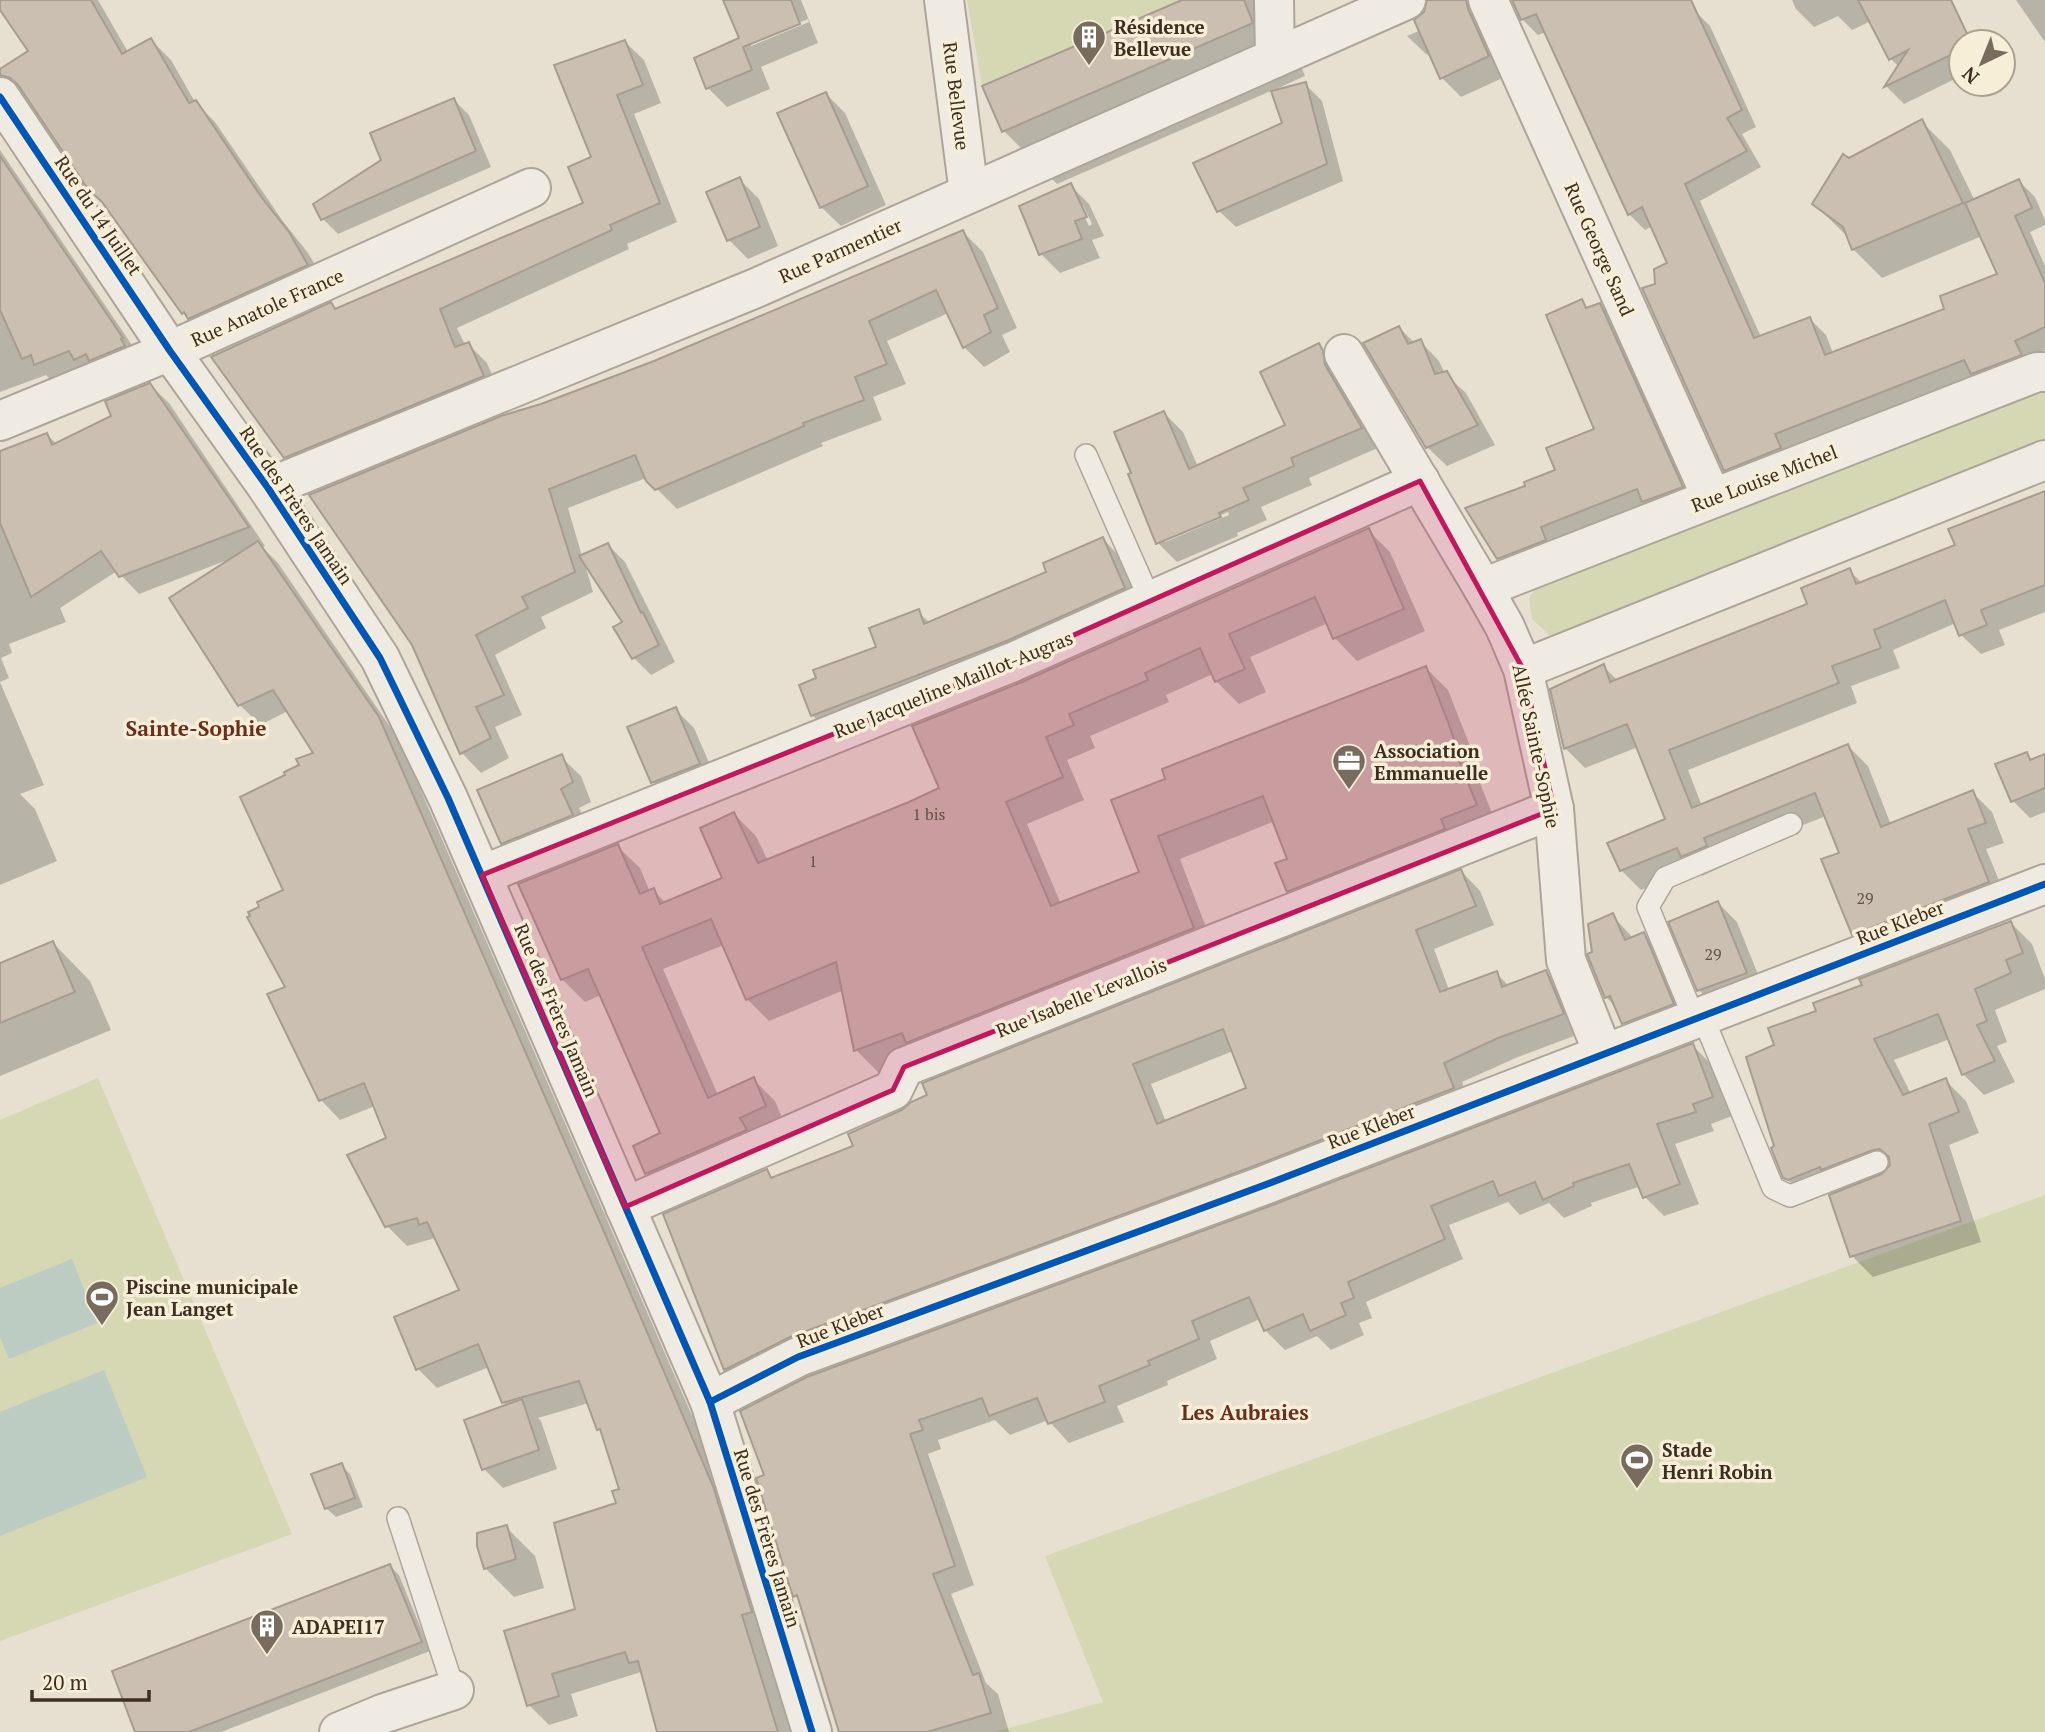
<svg xmlns="http://www.w3.org/2000/svg" width="2045" height="1732" font-family="'PT Serif',serif">
	<style>
		.green { fill: #d6d7b3 }
		.water { fill: #bcccc2 }
		.shadow { fill: #0003; fill-rule: evenodd }
		.building { fill: #cbbfb2; stroke: #a89c90; stroke-width: 2; fill-rule: evenodd }
		.lines { fill: none; stroke-linecap: round; stroke-linejoin: round }
		.lane-casing { stroke: #ada599; stroke-width: 24 }
		.street-casing { stroke: #ada599; stroke-width: 42 }
		.lane { stroke: #efebe3; stroke-width: 21 }
		.street { stroke: #efebe3; stroke-width: 38 }
		.cycleway-casing { stroke: #f7eed8; stroke-width: 11 }
		.cycleway { stroke: #0057b8; stroke-width: 7 }
		.marked { fill: #c2185b; fill-opacity: 0.2; stroke: #c2185b; stroke-width: 5; stroke-linejoin: round }
		.labels { text-anchor: middle; dominant-baseline: central; stroke-width: 7; stroke-linejoin: round; paint-order: stroke }
		.number-label { font-size: 16px; fill: #605244 }
		.poi-label { font-size: 19px; font-weight: bold; fill: #3d2e20; stroke: #f7eed8; text-anchor: start }
		.street-label { font-size: 19px; fill: #3d2e20; stroke: #f7eed8 }
		.neighbourhood-label { font-size: 21px; font-weight: bold; fill: #6b2e1e; stroke: #f7eed8 }
	</style>
	<rect width="100%" height="100%" fill="#e7e0d1"/>
	<!-- green -->
	<g class="green">
		<polygon points="967,0 1182,0 982,86"/>
		<polygon points="2045,388 2045,447 1550,636 1532,619 1529,598 1539,583"/>
		<polygon points="98,1078 292,1534 0,1641 0,1120"/>
		<polygon points="2045,1195 2045,1732 995,1732 1103,1702 1045,1556"/>
	</g>
	<!-- water -->
	<g class="water">
		<polygon points="72,1259 97,1323 9,1359 0,1337 0,1288"/>
		<polygon points="104,1370 147,1477 0,1536 0,1412"/>
	</g>
	<!-- shadow -->
	<g class="shadow">
		<polygon points="0,0 98,0 128,52 151,40 171,60 195,102 215,122 282,220 308,253 327,285 203,332 183,312 30,52 0,7"/>
		<path d="M725,0H801L818,43L761,67L770,89L727,107L708,88L741,39ZM808,19L809,22L751,46V42Z"/>
		<polygon points="1187,0 1254,0 1287,33 1305,76 1274,90 1275,92 1305,84 1322,101 1343,181 1236,227 1219,211 1284,124 1273,90 1057,184 1004,131"/>
		<polygon points="1514,0 1688,0 1694,10 1710,26 1756,127 1742,134 1761,167 1700,201 1761,337 1810,319 1826,335 1833,353 1946,310 1999,275 1982,236 1882,278 1853,249 1848,237 1814,204 1849,160 1921,121 1950,150 1975,201 2019,181 2035,197 2045,220 2045,225 2030,232 2045,266 2045,350 1741,486 1725,470 1657,285 1669,264 1653,226 1645,230 1629,214 1546,32 1538,35 1522,19"/>
		<polygon points="1792,0 1939,0 1962,42 1961,76 1904,104 1887,87 1899,67 1891,59 1871,21 1852,30 1838,16 1814,27 1796,9"/>
		<polygon points="2016,0 2045,0 2045,42"/>
		<polygon points="1467,10 1487,29 1507,76 1461,97 1442,78 1432,57 1426,54 1407,36"/>
		<polygon points="625,42 644,60 661,103 634,114 677,222 627,244 629,249 457,328 465,345 468,344 487,363 501,395 304,476 285,457 331,304 336,310 585,204 593,158"/>
		<polygon points="826,94 845,113 886,205 841,226 821,207"/>
		<polygon points="454,100 469,115 491,167 338,234 323,219 383,160"/>
		<polygon points="0,150 140,357 54,383 46,375 0,392"/>
		<polygon points="739,179 759,199 778,246 748,259 729,240"/>
		<path d="M1071,186L1089,204L1104,236L1092,240L1100,258L1060,273L1041,254ZM1079,205H1083L1092,224L1089,226Z"/>
		<polygon points="963,232 983,252 1017,328 1002,335 1010,352 984,367 964,347 948,313 887,341 906,384 873,397 882,420 821,443 823,446 677,509 646,478 568,508 582,556 608,545 625,562 675,662 651,675 634,658 616,627 625,623 584,561 593,592 541,617 546,628 495,655 522,715 495,727 509,758 481,773 462,753 413,645 542,405 655,363"/>
		<polygon points="1582,302 1589,309 1600,305 1619,324 1701,506 1518,577 1499,558 1527,487 1557,471 1596,430"/>
		<polygon points="1399,328 1415,343 1420,341 1439,361 1445,374 1466,393 1495,445 1447,466 1427,447"/>
		<path d="M1318,346L1337,365L1380,447L1309,478L1312,485L1261,507L1267,520L1237,533L1238,536L1177,562L1158,543L1134,474L1164,413L1183,432L1198,467L1287,426ZM1228,512L1229,515L1165,542V538Z"/>
		<polygon points="150,385 169,403 265,546 262,547 278,563 399,740 732,1508 748,1586 791,1732 659,1732 641,1672 571,1694 578,1716 549,1725 529,1705 577,1610 621,1490 604,1433 599,1429 589,1403 538,1418 541,1421 557,1469 503,1488 484,1469 508,1406 503,1402 489,1367 437,1388 418,1369 462,1291 435,1238 407,1246 387,1226 388,1139 375,1106 340,1120 321,1100 287,988 286,891 287,776 316,753 288,711 260,725 240,705 230,559 139,594 117,571 60,608 66,622 9,644 12,653 1,658 9,678 0,682 44,785 20,794 35,809 57,861 0,885 0,452 47,435 57,444 113,416"/>
		<polygon points="2045,493 2045,612 1999,630 2005,645 1981,654 1961,635 1956,623 1893,650 1900,668 1851,686 1857,703 1688,770 1702,806 1848,746 1868,766 1891,825 1972,792 1992,812 2004,843 1986,849 2008,902 1873,954 1853,934 1841,854 1826,816 1723,857 1726,865 1702,876 1695,868 1641,890 1621,870 1668,820 1638,747 1585,768 1565,748 1604,667 1618,681 1809,605 1849,570 1863,584 1958,546"/>
		<polygon points="1368,530 1390,552 1425,631 1357,661 1335,638 1328,623 1250,657 1266,692 1239,704 1216,681 1213,674 1166,695 1169,702 1090,736 1095,748 1067,760 1084,800 1027,824 1061,904 1141,873 1168,780 1426,668 1448,690 1470,746 1480,777 1478,778 1498,828 1310,913 1288,891 1290,860 1275,821 1180,859 1215,951 878,1072 856,1050 844,990 769,1021 747,999 724,945 663,969 718,1095 753,1079 775,1101 787,1129 669,1195 647,1173 635,1147 662,1134 601,995 585,1002 562,979 521,885 617,846 640,868 650,892 653,890 666,903 724,879 734,814 756,836 768,861 942,789 1023,684"/>
		<polygon points="1103,539 1122,559 1143,608 832,734 812,715 878,648 918,612 930,623 1049,573"/>
		<polygon points="675,709 694,728 718,783 672,802 653,782 629,728"/>
		<polygon points="2027,754 2033,760 2045,756 2045,812 2030,818 2013,801"/>
		<polygon points="561,757 581,776 591,802 579,808 591,834 521,862 502,843"/>
		<path d="M1461,871L1480,891L1494,925L1434,949L1449,990L1496,973L1509,986L1546,972L1565,991L1582,1033L1518,1057L1462,1082L1472,1108L744,1389L725,1369L666,1215L766,1171L774,1179L855,1147ZM1233,1051L1248,1089L1166,1122L1151,1084Z"/>
		<polygon points="1718,903 1737,922 1765,992 1718,1010 1699,990"/>
		<polygon points="1612,915 1633,938 1644,934 1663,953 1692,1023 1643,1042 1624,1023 1618,1009 1606,997 1594,953"/>
		<polygon points="2011,923 2032,944 2045,979 2045,989 1995,1010 2007,1042 1997,1046 2015,1082 1984,1095 1963,1074 1950,1039 1894,1060 1911,1094 1945,1080 1966,1101 1979,1133 1949,1145 1981,1242 1873,1277 1852,1256 1830,1193 1810,1201 1785,1177 1776,1147 1777,1046 1818,1012 1864,986"/>
		<polygon points="53,943 90,981 111,1030 0,1076 0,965"/>
		<polygon points="1692,1045 1712,1065 1732,1116 1711,1124 1714,1131 1675,1144 1699,1204 1664,1216 1645,1197 1641,1186 1591,1203 1592,1206 1564,1218 1549,1203 1520,1215 1508,1202 1449,1225 1463,1259 1366,1302 1372,1318 1359,1323 1364,1335 1331,1350 1317,1336 1285,1350 1265,1330 1260,1319 1210,1341 1217,1359 1167,1381 1168,1385 1117,1406 1124,1422 1069,1443 1048,1420 1010,1435 995,1420 938,1440 941,1449 928,1454 974,1585 951,1594 986,1683 998,1694 1009,1732 841,1732 800,1601 795,1596 759,1479 1270,1208"/>
		<polygon points="341,1465 350,1474 363,1507 336,1517 326,1508"/>
		<polygon points="506,1527 535,1556 544,1588 514,1597 485,1568"/>
		<polygon points="390,1566 399,1575 430,1651 221,1732 137,1732"/>
	</g>
	<!-- building -->
	<g class="building">
		<polygon points="0,0 91,0 122,54 151,38 189,103 196,100 262,198 289,232 308,265 188,319 184,312 182,314 102,202 88,189 18,85 10,78 0,75 0,69 28,51 0,10"/>
		<polygon points="723,0 791,0 800,24 743,47 752,70 706,89 694,58 739,38"/>
		<polygon points="1182,0 1244,0 1253,23 1002,132 982,86"/>
		<polygon points="1427,0 1466,0 1468,9 1489,56 1440,79 1414,20 1424,12"/>
		<polygon points="1512,0 1691,0 1742,110 1727,118 1747,151 1685,184 1754,338 1810,317 1825,355 1944,309 1940,296 1997,274 1965,203 2019,179 2032,208 2015,216 2045,283 2045,327 2015,341 2022,355 1971,374 1964,360 1775,434 1781,448 1724,471 1642,288 1655,284 1654,269 1667,263 1642,207 1628,215 1536,14 1521,20"/>
		<polygon points="1858,0 1951,0 1971,42 1961,42 1961,50 1884,87 1908,50 1889,60"/>
		<polygon points="625,40 643,85 617,95 660,203 610,225 612,230 440,309 455,347 469,342 484,376 284,458 211,357 331,302 335,309 583,203 568,167 591,157 554,65"/>
		<polygon points="1306,82 1327,164 1217,212 1193,163 1282,123 1271,91"/>
		<polygon points="826,92 868,186 820,208 777,113"/>
		<polygon points="454,98 476,151 321,220 313,204 381,160 370,133"/>
		<polygon points="1922,119 1963,203 1852,250 1843,227 1812,204 1843,154 1849,158"/>
		<polygon points="0,156 123,338 121,339 125,346 89,361 86,354 74,360 69,351 34,365 31,355 22,359 0,310"/>
		<polygon points="740,177 760,227 727,241 706,192"/>
		<polygon points="1071,183 1087,217 1075,221 1082,239 1039,255 1019,206"/>
		<polygon points="963,230 998,308 984,315 991,332 963,348 936,290 869,321 887,364 855,377 864,400 803,423 804,426 655,490 646,481 635,455 549,489 575,572 522,597 528,608 476,635 504,695 476,707 491,738 460,754 412,645 309,495 501,416 541,404 654,361"/>
		<polygon points="1582,299 1586,308 1600,303 1683,487 1642,502 1637,489 1541,527 1546,540 1497,559 1465,508 1525,486 1524,482 1555,470 1546,448 1594,429 1546,315"/>
		<polygon points="1399,326 1408,344 1421,339 1435,374 1447,371 1478,425 1426,448 1363,343"/>
		<polygon points="1319,343 1323,351 1325,365 1362,428 1291,458 1294,466 1243,488 1249,500 1219,513 1221,517 1156,544 1128,474 1131,473 1114,432 1164,411 1189,469 1285,425 1260,372"/>
		<polygon points="150,383 249,527 119,577 101,551 31,597 0,523 0,451 47,433 52,445 111,416 105,401"/>
		<polygon points="2045,491 2045,585 1981,610 1987,625 1959,636 1945,600 1874,630 1881,648 1832,666 1839,683 1669,750 1692,808 1848,744 1881,827 1973,790 1986,823 1968,829 1989,882 1852,935 1821,859 1839,853 1815,793 1704,838 1707,846 1681,857 1677,848 1620,871 1607,843 1665,819 1627,724 1564,749 1550,689 1604,664 1610,682 1807,604 1801,588 1850,568 1856,584 1955,545 1948,529"/>
		<polygon points="1369,528 1404,609 1333,639 1315,597 1229,634 1245,669 1215,682 1200,648 1145,673 1148,680 1069,714 1074,725 1046,737 1063,777 1006,802 1051,906 1139,872 1111,800 1165,779 1162,769 1426,666 1448,722 1459,754 1457,756 1477,805 1441,819 1445,829 1287,892 1275,863 1287,859 1263,796 1158,836 1194,928 906,1043 902,1033 854,1051 836,962 746,1000 711,919 642,947 708,1098 754,1077 766,1106 740,1118 747,1130 645,1174 633,1146 660,1133 612,1023 588,969 561,980 518,884 618,844 640,894 654,888 660,904 722,878 700,828 734,812 758,863 909,802 939,788 912,726 1022,682"/>
		<polygon points="1103,537 1125,588 1004,642 811,716 799,685 816,678 813,670 876,647 869,628 919,609 924,624 1046,572 1043,563"/>
		<polygon points="258,541 379,717 605,1234 713,1486 752,1612 742,1615 778,1732 657,1732 638,1661 629,1663 625,1652 552,1674 559,1696 527,1706 504,1631 575,1609 554,1523 616,1503 612,1491 619,1489 600,1429 597,1430 579,1381 502,1403 478,1344 416,1370 394,1317 459,1290 427,1222 419,1225 417,1218 385,1227 347,1155 386,1138 364,1083 319,1101 267,994 285,987 247,917 250,916 248,912 259,907 257,902 283,890 240,797 285,775 284,772 299,765 296,759 313,753 273,690 238,706 169,598"/>
		<polygon points="608,543 641,613 643,612 659,645 632,659 613,627 622,622 579,556"/>
		<polygon points="676,707 700,764 651,783 627,727"/>
		<polygon points="2027,752 2030,760 2045,754 2045,788 2011,802 1995,764"/>
		<polygon points="562,754 573,782 561,789 573,815 501,844 477,790"/>
		<path d="M1461,869L1476,906L1416,930L1440,992L1497,971L1502,987L1546,970L1564,1014L1498,1038L1444,1063L1454,1088L1254,1166L790,1337L724,1370L663,1214L767,1169L771,1178L853,1146L848,1134L902,1110L911,1102L927,1095L922,1083ZM1223,1029L1246,1088L1157,1124L1133,1064Z"/>
		<polygon points="1718,901 1747,973 1697,991 1668,922"/>
		<polygon points="1613,913 1625,940 1644,932 1674,1004 1622,1024 1610,996 1605,998 1587,954 1592,952 1588,924"/>
		<polygon points="2011,921 2023,953 2006,960 2011,973 1975,989 1987,1021 1977,1025 1995,1061 1962,1075 1938,1014 1874,1039 1903,1095 1946,1078 1959,1112 1929,1124 1961,1221 1850,1257 1829,1195 1882,1174 1890,1165 1889,1157 1880,1149 1873,1150 1821,1170 1820,1167 1788,1180 1783,1178 1771,1148 1774,1146 1746,1057 1774,1045 1768,1028 1816,1011 1813,1003 1862,985 1859,979"/>
		<polygon points="53,941 75,992 0,1023 0,963"/>
		<polygon points="1693,1043 1713,1097 1693,1104 1696,1112 1657,1124 1680,1184 1643,1198 1629,1164 1573,1183 1574,1186 1543,1200 1535,1182 1499,1196 1493,1181 1431,1206 1445,1239 1348,1282 1354,1298 1341,1303 1346,1315 1310,1331 1303,1314 1264,1331 1249,1297 1192,1321 1199,1339 1148,1361 1150,1365 1099,1386 1105,1402 1048,1424 1037,1398 989,1416 982,1398 919,1420 923,1430 910,1434 955,1566 933,1574 973,1675 979,1673 991,1713 927,1732 839,1732 797,1595 793,1597 756,1478 764,1475 740,1411 807,1377 1270,1206"/>
		<polygon points="522,1399 539,1450 482,1470 464,1420"/>
		<polygon points="342,1463 355,1498 325,1509 311,1474"/>
		<polygon points="507,1525 516,1559 484,1569 477,1546 477,1533"/>
		<polygon points="390,1564 422,1642 189,1732 135,1732 112,1671"/>
	</g>
	<g class="lines">
		<!-- lane casing -->
		<g class="lane-casing">
			<g id="lane">
				<polyline points="1086,455 1150,600"/>
				<polyline points="1702,1015 1773,1188 1790,1196 1877,1162"/>
				<polyline points="1694,1018 1648,907 1665,878 1791,824"/>
				<polyline points="398,1518 454,1690"/>
			</g>
		</g>
		<!-- street casing -->
		<g class="street-casing">
			<g id="street">
				<polyline points="944,0 969,193"/>
				<polyline points="1274,0 1275,58"/>
				<polyline points="1488,0 1712,498"/>
				<polyline points="0,97 170,351 268,488 380,658 448,798 710,1402 812,1732"/>
				<polyline points="1344,354 1483,588 1505,627 1523,669 1554,809 1566,960 1603,1053"/>
				<polyline points="0,421 170,351 531,188"/>
				<polyline points="268,488 756,288 1406,0"/>
				<polyline points="1483,588 2037,372 2045,372"/>
				<polyline points="1523,669 2045,460"/>
				<polyline points="482,875 1013,662 1420,481"/>
				<polyline points="625,1207 893,1090 904,1067 1554,809"/>
				<polyline points="710,1402 798,1357 1262,1186 2045,884"/>
				<polyline points="339,1732 382,1714 454,1690"/>
			</g>
		</g>
		<!-- lane -->
		<use href="#lane" class="lane"/>
		<!-- street -->
		<use href="#street" class="street"/>
		<!-- cycleway casing -->
		<g class="cycleway-casing">
			<g id="cycleway">
				<polyline points="0,97 170,351 268,488 380,658 448,798 710,1402 812,1732"/>
				<polyline points="710,1402 798,1357 1262,1186 2045,884"/>
			</g>
		</g>
		<!-- cycleway -->
		<use href="#cycleway" class="cycleway"/>
	</g>
	<!-- marked area -->
	<path class="marked" d="M1420,481L1523,669L1554,809L904,1067L893,1090L625,1207L482,875L1013,662Z"/>
	<!-- icons -->
	<defs>
		<g id="building-pin" transform="scale(1.75)"><path d="M0 17L-7.5 6A9.5 9.5 0 1 1 7.5 6Z" fill="#786c5e" stroke="#f7eed8"/><path d="M-4-6H4V6H1V3H-1V6H-4ZM-2.5-4.3h1.7v1.8h-1.7ZM.8-4.3h1.7v1.8H.8ZM-2.5-1h1.7V.8h-1.7ZM.8-1h1.7V.8H.8Z" fill="#fff"/></g>
		<g id="office-pin" transform="scale(1.75)"><path d="M0 17L-7.5 6A9.5 9.5 0 1 1 7.5 6Z" fill="#786c5e" stroke="#f7eed8"/><path d="M-6-3h4V-5.5h4V-3h4V5H-6ZM-1-4.5V-3h2v-1.5ZM-6 0V1H6V0Z" fill="#fff"/></g>
		<g id="stadium-pin" transform="scale(1.75)"><path d="M0 17L-7.5 6A9.5 9.5 0 1 1 7.5 6Z" fill="#786c5e" stroke="#f7eed8"/><path d="M0-5a6.5 5 0 1 0 0 10a6.5 5 0 1 0 0-10ZM-3.5-1.8h7v3.6h-7Z" fill="#fff"/></g>
	</defs>
	<g fill-rule="evenodd">
		<use href="#building-pin" x="1089" y="37"/>
		<use href="#office-pin" x="1349" y="761"/>
		<use href="#stadium-pin" x="102" y="1297"/>
		<use href="#stadium-pin" x="1637" y="1460"/>
		<use href="#building-pin" x="267" y="1626"/>
	</g>
	<g class="labels">
		<!-- number labels -->
		<g class="number-label">
			<text x="929" y="814">1 bis</text>
			<text x="813" y="861">1</text>
			<text x="1865" y="898">29</text>
			<text x="1713" y="954">29</text>
		</g>
		<!-- poi labels -->
		<g class="poi-label">
			<text x="1114" y="26">Résidence<tspan x="1114" dy="22">Bellevue</tspan></text>
			<text x="1374" y="750">Association<tspan x="1374" dy="22">Emmanuelle</tspan></text>
			<text x="126" y="1286">Piscine municipale<tspan x="126" dy="22">Jean Langet</tspan></text>
			<text x="1662" y="1449">Stade<tspan x="1662" dy="22">Henri Robin</tspan></text>
			<text x="292" y="1626">ADAPEI17</text>
		</g>
		<!-- street labels -->
		<g class="street-label">
			<text transform="translate(957 96) rotate(83)">Rue Bellevue</text>
			<text transform="translate(99 215) rotate(56)">Rue du 14 Juillet</text>
			<text transform="translate(1600 249) rotate(66)">Rue George Sand</text>
			<text transform="translate(840 250) rotate(-24)">Rue Parmentier</text>
			<text transform="translate(267 307) rotate(-24)">Rue Anatole France</text>
			<text transform="translate(1764 478) rotate(-21)">Rue Louise Michel</text>
			<text transform="translate(297 505) rotate(56)">Rue des Frères Jamain</text>
			<text transform="translate(953 684) rotate(-22)">Rue Jacqueline Maillot-Augras</text>
			<text transform="translate(1537 746) rotate(78)">Allée Sainte-Sophie</text>
			<text transform="translate(1900 922) rotate(-21)">Rue Kleber</text>
			<text transform="translate(1081 997) rotate(-22)">Rue Isabelle Levallois</text>
			<text transform="translate(557 1010) rotate(67)">Rue des Frères Jamain</text>
			<text transform="translate(1371 1126) rotate(-21)">Rue Kleber</text>
			<text transform="translate(840 1325) rotate(-21)">Rue Kleber</text>
			<text transform="translate(768 1538) rotate(73)">Rue des Frères Jamain</text>
		</g>
		<!-- neighbourhood labels -->
		<g class="neighbourhood-label">
			<text x="196" y="728">Sainte-Sophie</text>
			<text x="1245" y="1412">Les Aubraies</text>
		</g>
	</g>
	<!-- north arrow -->
	<g transform="translate(1982 63) rotate(223)"><circle r="33" fill="#f7eed8" stroke="#ada18e" stroke-width="2"/>
	<path d="M0-5L12 26L0 18L-12 26Z" fill="#786c5e"/>
	<text y="-10" font-size="19" font-weight="bold" text-anchor="middle" fill="#3d2e20">N</text>
	</g>
	<!-- scale -->
	<path d="M32 1690v10h117v-10" fill="none" stroke="#3d2e20" stroke-width="3.5"/>
	<text x="42" y="1690" font-size="21" fill="#3d2e20" stroke="#f7eed8" stroke-width="5" paint-order="stroke">20 m</text>
</svg>
